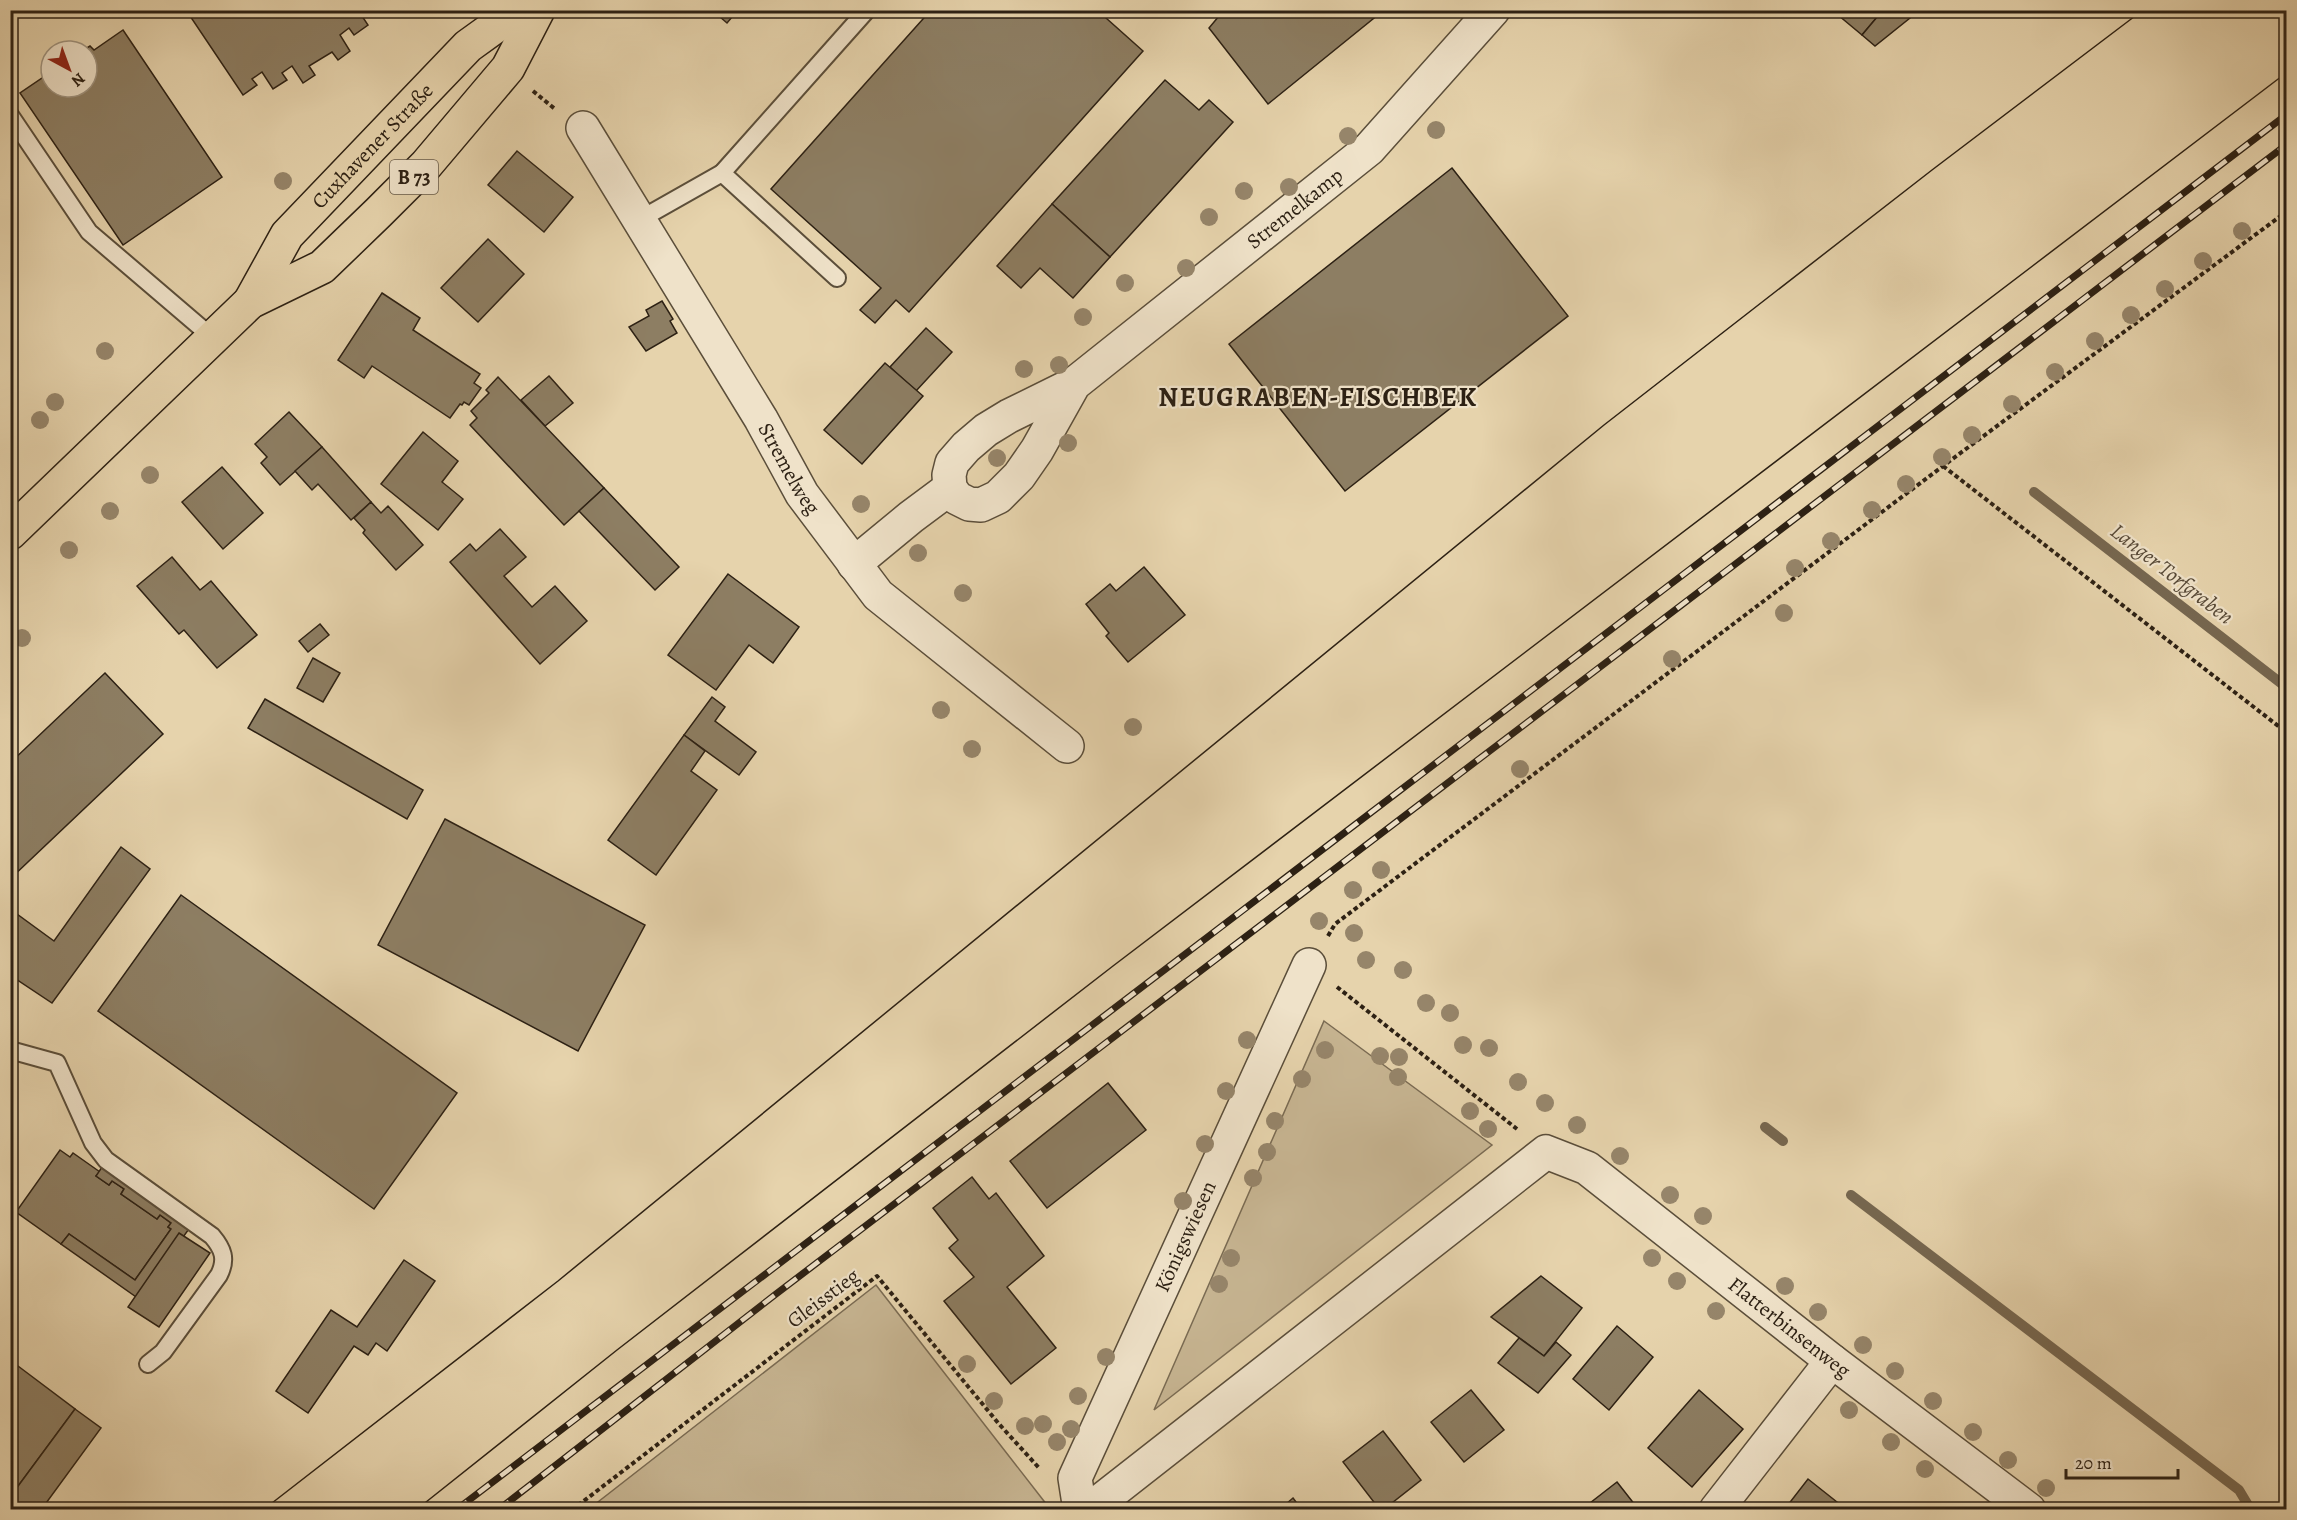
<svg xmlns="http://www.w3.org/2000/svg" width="2297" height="1520" font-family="Alegreya,serif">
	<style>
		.green { fill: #c7b592; stroke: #7a6b53; stroke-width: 1.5 }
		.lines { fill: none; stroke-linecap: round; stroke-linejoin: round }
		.stream { stroke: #766750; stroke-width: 10 }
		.building { fill: #8d7e63; stroke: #2d2114; stroke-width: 1.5 }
		.lane-casing { stroke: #5b4e3a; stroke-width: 20 }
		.street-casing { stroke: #5b4e3a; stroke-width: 36 }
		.primary-casing { stroke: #2d2114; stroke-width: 36 }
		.path { stroke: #2d2114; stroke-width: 4; stroke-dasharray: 4.5 3; stroke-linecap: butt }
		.lane { stroke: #efe2c9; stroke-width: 16 }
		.street { stroke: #efe2c9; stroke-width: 33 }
		.primary { stroke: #e6d3ac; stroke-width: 33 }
		.tram { stroke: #2d2114; stroke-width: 1.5 }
		.rail-casing { stroke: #2d2114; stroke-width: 7 }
		.rail { stroke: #efe2c9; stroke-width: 4.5; stroke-dasharray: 14; stroke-linecap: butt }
		.tree { fill: #96856a }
		.labels { text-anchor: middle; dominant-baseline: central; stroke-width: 4.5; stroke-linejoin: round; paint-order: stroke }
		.shield { fill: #efe2c9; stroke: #675b4a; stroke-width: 1.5 }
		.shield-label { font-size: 20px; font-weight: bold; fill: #2d2114 }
		.street-label { font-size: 21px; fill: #2d2114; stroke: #efe2c9 }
		.water-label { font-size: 22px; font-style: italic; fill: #584a37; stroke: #efe2c9 }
		.district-label { font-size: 27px; font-weight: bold; letter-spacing: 1.5px; fill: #2d2114; stroke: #efe2c9 }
	</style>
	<rect width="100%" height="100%" fill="#e6d3ac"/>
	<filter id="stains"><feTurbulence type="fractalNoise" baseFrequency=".00333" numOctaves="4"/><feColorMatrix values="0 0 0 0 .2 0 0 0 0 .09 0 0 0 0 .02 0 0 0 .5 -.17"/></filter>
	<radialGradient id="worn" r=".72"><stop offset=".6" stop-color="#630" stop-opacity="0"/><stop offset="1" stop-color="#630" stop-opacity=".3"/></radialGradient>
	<!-- green -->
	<g class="green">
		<polygon points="1324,1021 1492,1145 1154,1410"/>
		<polygon points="876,1285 1047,1505 1041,1510 589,1509"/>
	</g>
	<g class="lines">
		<!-- stream -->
		<g class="stream">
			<polyline points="2034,492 2286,687"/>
			<polyline points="1765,1127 1783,1141"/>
			<polyline points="1851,1195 2239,1490 2251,1510"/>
		</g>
	</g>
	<!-- building -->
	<g class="building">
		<polygon points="186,10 358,10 368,25 354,35 349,28 340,35 350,51 338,60 332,52 309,66 315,75 303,83 292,66 282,73 287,80 273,89 262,72 252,79 257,85 243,95"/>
		<polygon points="712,10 738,10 727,23"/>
		<polygon points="931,10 1097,10 1143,51 909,312 896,300 875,323 860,310 881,288 771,189"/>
		<polygon points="1224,10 1377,10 1379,14 1268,104 1209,28"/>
		<polygon points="1832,10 1883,10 1862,35"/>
		<polygon points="1883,10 1920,10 1875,46 1862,35"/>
		<polygon points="123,30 222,177 123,245 20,93 51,72 51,87 87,87 87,51 82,51 90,46 94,50"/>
		<polygon points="1165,80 1199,110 1209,100 1233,122 1110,257 1052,204"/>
		<polygon points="517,151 573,197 544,232 488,185"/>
		<polygon points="1452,168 1568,316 1345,491 1229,344"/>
		<polygon points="1052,204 1110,257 1073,298 1040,268 1021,288 997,266"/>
		<polygon points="488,239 524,274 478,322 441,288"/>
		<polygon points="382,293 420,318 413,330 480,374 474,383 481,388 469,405 464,402 462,405 460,404 450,418 372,366 364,378 338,360"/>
		<polygon points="662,301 673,319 670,321 677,333 646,351 629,327 649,316 646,310"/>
		<polygon points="926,328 952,352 916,391 890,367"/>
		<polygon points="885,363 923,396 862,464 824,430"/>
		<polygon points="549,376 573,403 545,426 521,400"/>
		<polygon points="498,377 604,488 564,525 470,425 477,418 471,411 489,393 486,390"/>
		<polygon points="289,412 322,447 280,485 261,463 267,457 255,444"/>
		<polygon points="423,432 458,461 442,482 463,499 438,530 381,484"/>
		<polygon points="322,447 371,502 351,520 318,484 312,490 295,471"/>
		<polygon points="222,467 263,513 223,549 182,502"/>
		<polygon points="604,488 679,567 655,590 579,511"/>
		<polygon points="371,502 381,513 388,506 423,545 396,570 363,533 365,530 354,518"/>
		<polygon points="500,529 526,557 504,576 532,607 555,586 587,621 540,664 450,562 470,544 476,551"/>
		<polygon points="172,557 200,590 211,581 257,635 217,668 184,630 179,634 137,586"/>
		<polygon points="1144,567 1185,615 1128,662 1106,636 1109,633 1086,604 1110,584 1116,591"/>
		<polygon points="728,574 799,627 773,663 749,645 716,690 668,655"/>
		<polygon points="320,624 329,635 308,652 299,641"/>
		<polygon points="313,658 340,673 323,702 297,688"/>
		<polygon points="105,673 163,734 10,879 10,763"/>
		<polygon points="712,697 725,707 715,721 756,752 739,775 684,735"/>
		<polygon points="265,699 423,790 407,819 248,728"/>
		<polygon points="684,735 705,751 691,771 717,790 656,875 608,840"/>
		<polygon points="445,819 645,925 578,1051 378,945"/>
		<polygon points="121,847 150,869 52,1003 10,975 10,909 54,941"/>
		<polygon points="181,895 457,1093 374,1209 98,1011"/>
		<polygon points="1108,1083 1146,1130 1047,1208 1010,1161"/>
		<polygon points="60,1150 70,1157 73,1153 100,1172 96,1176 109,1185 112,1181 124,1189 121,1194 157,1219 160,1215 171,1223 168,1227 171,1229 135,1280 69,1234 61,1244 16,1212"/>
		<polygon points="104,1164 191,1226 139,1299 61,1244 69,1234 135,1280 171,1229 168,1227 171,1223 160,1215 157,1219 121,1194 124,1189 112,1181 109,1185 96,1176"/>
		<polygon points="972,1177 989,1199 996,1193 1044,1256 1007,1287 1056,1348 1011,1384 944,1301 974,1277 949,1248 958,1240 933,1208"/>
		<polygon points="179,1233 210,1253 159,1327 128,1307"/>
		<polygon points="404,1260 435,1281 387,1351 376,1343 368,1355 354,1346 308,1413 276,1391 331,1310 357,1327"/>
		<polygon points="1541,1276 1582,1308 1544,1356 1491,1317"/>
		<polygon points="1617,1326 1653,1357 1609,1410 1573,1379"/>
		<polygon points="1519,1338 1544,1356 1556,1342 1571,1355 1538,1393 1498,1363"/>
		<polygon points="10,1360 75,1409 10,1497"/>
		<polygon points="1471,1390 1504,1430 1464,1462 1431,1422"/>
		<polygon points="1699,1390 1743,1429 1692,1487 1648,1448"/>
		<polygon points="75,1409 101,1428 41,1510 10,1510 10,1497"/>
		<polygon points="1383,1431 1421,1480 1383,1510 1380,1510 1343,1462"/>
		<polygon points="1808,1479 1847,1510 1784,1510"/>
		<polygon points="1617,1482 1639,1510 1581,1510"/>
		<polygon points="1293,1498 1302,1510 1279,1510"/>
	</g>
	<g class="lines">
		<!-- lane casing -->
		<g class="lane-casing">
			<g id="lane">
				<polyline points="10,115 89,232 213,338"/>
				<polyline points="722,173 867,10"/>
				<polyline points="639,220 722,173 837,278"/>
				<path d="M10,1050L57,1063L93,1143L106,1160L212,1236C223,1249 227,1259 219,1275L163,1352L148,1364"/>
			</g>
		</g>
		<!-- street casing -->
		<g class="street-casing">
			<g id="street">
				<path id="s1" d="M583,128L761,419L802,494L878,595L1067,746"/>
				<path id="s2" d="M1074,384L1037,450L1019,476L998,497L981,505L969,504L957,498L950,488L949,475L952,463L966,447L986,430L1009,416L1074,384L1369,149L1493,10"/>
				<polyline points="854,564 911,517 950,488"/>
				<path id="s3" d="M1080,1510L1075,1478L1309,965"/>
				<path id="s4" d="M1089,1510L1546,1152L1587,1168L1832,1361L2029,1510"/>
				<polyline points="1716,1510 1832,1361"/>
			</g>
		</g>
		<!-- primary casing -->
		<g class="primary-casing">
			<g id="primary">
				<path id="s5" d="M250,302L287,235L468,46L518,10"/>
				<polyline points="10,533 250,302 322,267 379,212 426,165 508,68 538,10"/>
			</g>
		</g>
		<!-- path -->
		<g class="path">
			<polyline points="533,91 555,109"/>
			<polyline points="1943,466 2286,732"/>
			<polyline points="1328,936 1335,924 1943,466 2286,212"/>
			<polyline points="1337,987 1517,1129"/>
			<polyline points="572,1510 877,1276 999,1424 1040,1469"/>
		</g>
		<!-- lane -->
		<use href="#lane" class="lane"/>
		<!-- street -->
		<use href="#street" class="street"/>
		<!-- primary -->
		<use href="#primary" class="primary"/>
		<!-- tram -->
		<g class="tram">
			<polyline points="263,1510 558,1281 1604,425 1932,170 2143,10"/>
			<polyline points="416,1510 617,1350 1113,966 2286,73"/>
		</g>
		<!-- rail casing -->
		<g class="rail-casing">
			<g id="rail">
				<polyline points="456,1510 2286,115"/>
				<polyline points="498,1510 776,1294 2286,145"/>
			</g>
		</g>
		<!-- rail -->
		<use href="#rail" class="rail"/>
	</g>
	<!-- trees -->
	<g class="tree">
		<circle cx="1436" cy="130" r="9"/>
		<circle cx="1348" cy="136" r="9"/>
		<circle cx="283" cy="181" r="9"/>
		<circle cx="1289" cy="187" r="9"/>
		<circle cx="1244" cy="191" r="9"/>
		<circle cx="1209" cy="217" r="9"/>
		<circle cx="2242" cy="231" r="9"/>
		<circle cx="2203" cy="261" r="9"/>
		<circle cx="1186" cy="268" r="9"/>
		<circle cx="1125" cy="283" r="9"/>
		<circle cx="2165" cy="289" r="9"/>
		<circle cx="2131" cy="315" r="9"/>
		<circle cx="1083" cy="317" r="9"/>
		<circle cx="2095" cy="341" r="9"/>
		<circle cx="105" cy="351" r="9"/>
		<circle cx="1059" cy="365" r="9"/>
		<circle cx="1024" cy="369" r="9"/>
		<circle cx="2055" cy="372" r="9"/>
		<circle cx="55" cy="402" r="9"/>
		<circle cx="2012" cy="404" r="9"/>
		<circle cx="40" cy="420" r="9"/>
		<circle cx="1972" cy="435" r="9"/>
		<circle cx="1068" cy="443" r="9"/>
		<circle cx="1942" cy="457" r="9"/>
		<circle cx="997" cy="458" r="9"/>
		<circle cx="150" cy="475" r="9"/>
		<circle cx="1906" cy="484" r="9"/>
		<circle cx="861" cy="504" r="9"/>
		<circle cx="1872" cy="510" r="9"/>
		<circle cx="110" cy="511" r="9"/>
		<circle cx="1831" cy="541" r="9"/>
		<circle cx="69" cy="550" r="9"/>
		<circle cx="918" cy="553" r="9"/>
		<circle cx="1795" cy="568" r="9"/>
		<circle cx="963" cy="593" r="9"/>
		<circle cx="1784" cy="613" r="9"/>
		<circle cx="22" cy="638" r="9"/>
		<circle cx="1672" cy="659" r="9"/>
		<circle cx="941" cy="710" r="9"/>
		<circle cx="1133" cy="727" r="9"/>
		<circle cx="972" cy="749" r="9"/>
		<circle cx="1520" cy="769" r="9"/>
		<circle cx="1381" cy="870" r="9"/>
		<circle cx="1353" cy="890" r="9"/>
		<circle cx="1319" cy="921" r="9"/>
		<circle cx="1354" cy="933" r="9"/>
		<circle cx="1366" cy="960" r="9"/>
		<circle cx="1403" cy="970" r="9"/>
		<circle cx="1426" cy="1003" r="9"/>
		<circle cx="1450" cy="1013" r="9"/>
		<circle cx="1247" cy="1040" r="9"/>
		<circle cx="1463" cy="1045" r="9"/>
		<circle cx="1489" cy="1048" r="9"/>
		<circle cx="1325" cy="1050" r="9"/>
		<circle cx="1380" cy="1056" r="9"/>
		<circle cx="1399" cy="1057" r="9"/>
		<circle cx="1398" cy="1077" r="9"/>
		<circle cx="1302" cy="1079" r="9"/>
		<circle cx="1518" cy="1082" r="9"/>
		<circle cx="1226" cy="1091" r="9"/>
		<circle cx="1545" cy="1103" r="9"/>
		<circle cx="1470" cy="1111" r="9"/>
		<circle cx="1275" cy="1121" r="9"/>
		<circle cx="1577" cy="1125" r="9"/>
		<circle cx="1488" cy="1129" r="9"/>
		<circle cx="1205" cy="1144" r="9"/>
		<circle cx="1267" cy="1152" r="9"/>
		<circle cx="1620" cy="1156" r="9"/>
		<circle cx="1253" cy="1178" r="9"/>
		<circle cx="1670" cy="1195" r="9"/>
		<circle cx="1183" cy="1201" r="9"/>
		<circle cx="1703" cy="1216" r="9"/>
		<circle cx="1231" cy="1258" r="9"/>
		<circle cx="1652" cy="1258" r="9"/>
		<circle cx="1677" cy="1281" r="9"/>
		<circle cx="1219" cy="1284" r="9"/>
		<circle cx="1785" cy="1286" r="9"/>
		<circle cx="1716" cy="1311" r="9"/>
		<circle cx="1818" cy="1312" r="9"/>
		<circle cx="1863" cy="1345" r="9"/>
		<circle cx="1106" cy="1357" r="9"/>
		<circle cx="967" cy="1364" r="9"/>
		<circle cx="1895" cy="1371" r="9"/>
		<circle cx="1078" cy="1396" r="9"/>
		<circle cx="994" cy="1401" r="9"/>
		<circle cx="1933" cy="1401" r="9"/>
		<circle cx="1849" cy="1410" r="9"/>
		<circle cx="1043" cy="1424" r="9"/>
		<circle cx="1025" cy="1426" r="9"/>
		<circle cx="1071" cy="1429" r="9"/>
		<circle cx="1973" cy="1432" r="9"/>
		<circle cx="1057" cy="1442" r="9"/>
		<circle cx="1891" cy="1442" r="9"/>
		<circle cx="2008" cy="1460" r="9"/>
		<circle cx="1925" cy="1469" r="9"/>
		<circle cx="2046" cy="1488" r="9"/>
	</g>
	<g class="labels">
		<!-- shield labels -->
		<rect class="shield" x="390" y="160" width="48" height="34" rx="4.5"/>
		<g class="shield-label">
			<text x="414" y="177">B 73</text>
		</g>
		<!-- street labels -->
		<g class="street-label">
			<text stroke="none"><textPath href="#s5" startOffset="200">Cuxhavener Straße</textPath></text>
			<text stroke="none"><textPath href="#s2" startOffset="648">Stremelkamp</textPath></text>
			<text stroke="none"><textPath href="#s1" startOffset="398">Stremelweg</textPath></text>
			<text stroke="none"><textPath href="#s3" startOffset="298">Königswiesen</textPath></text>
			<text transform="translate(823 1298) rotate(-37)">Gleisstieg</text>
			<text stroke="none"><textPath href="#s4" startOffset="882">Flatterbinsenweg</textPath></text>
		</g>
		<!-- water labels -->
		<g class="water-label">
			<text transform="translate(2172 574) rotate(38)">Langer Torfgraben</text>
		</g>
		<!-- district labels -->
		<g class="district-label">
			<text x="1318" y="397">NEUGRABEN-FISCHBEK</text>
		</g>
	</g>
	<!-- margin -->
	<rect width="2297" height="1520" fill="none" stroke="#e6d3ac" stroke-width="36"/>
	<rect x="12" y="12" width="2273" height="1496" fill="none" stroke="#2d2114" stroke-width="3"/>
	<rect x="18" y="18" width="2261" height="1484" fill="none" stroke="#2d2114" stroke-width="1.5"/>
	<!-- north arrow -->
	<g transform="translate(69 69) rotate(139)"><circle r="28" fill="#efe2c9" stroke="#a19581" stroke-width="1.5"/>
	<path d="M0-4.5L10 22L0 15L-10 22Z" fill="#8f2418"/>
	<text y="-9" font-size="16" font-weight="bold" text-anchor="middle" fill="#2d2114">N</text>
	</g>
	<!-- scale -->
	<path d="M2066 1469v9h112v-9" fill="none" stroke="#2d2114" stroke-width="3"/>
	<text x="2075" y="1469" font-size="18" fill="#2d2114" stroke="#efe2c9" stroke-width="4.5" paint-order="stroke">20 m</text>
	<rect width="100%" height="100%" filter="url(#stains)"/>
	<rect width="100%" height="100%" fill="url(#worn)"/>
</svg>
